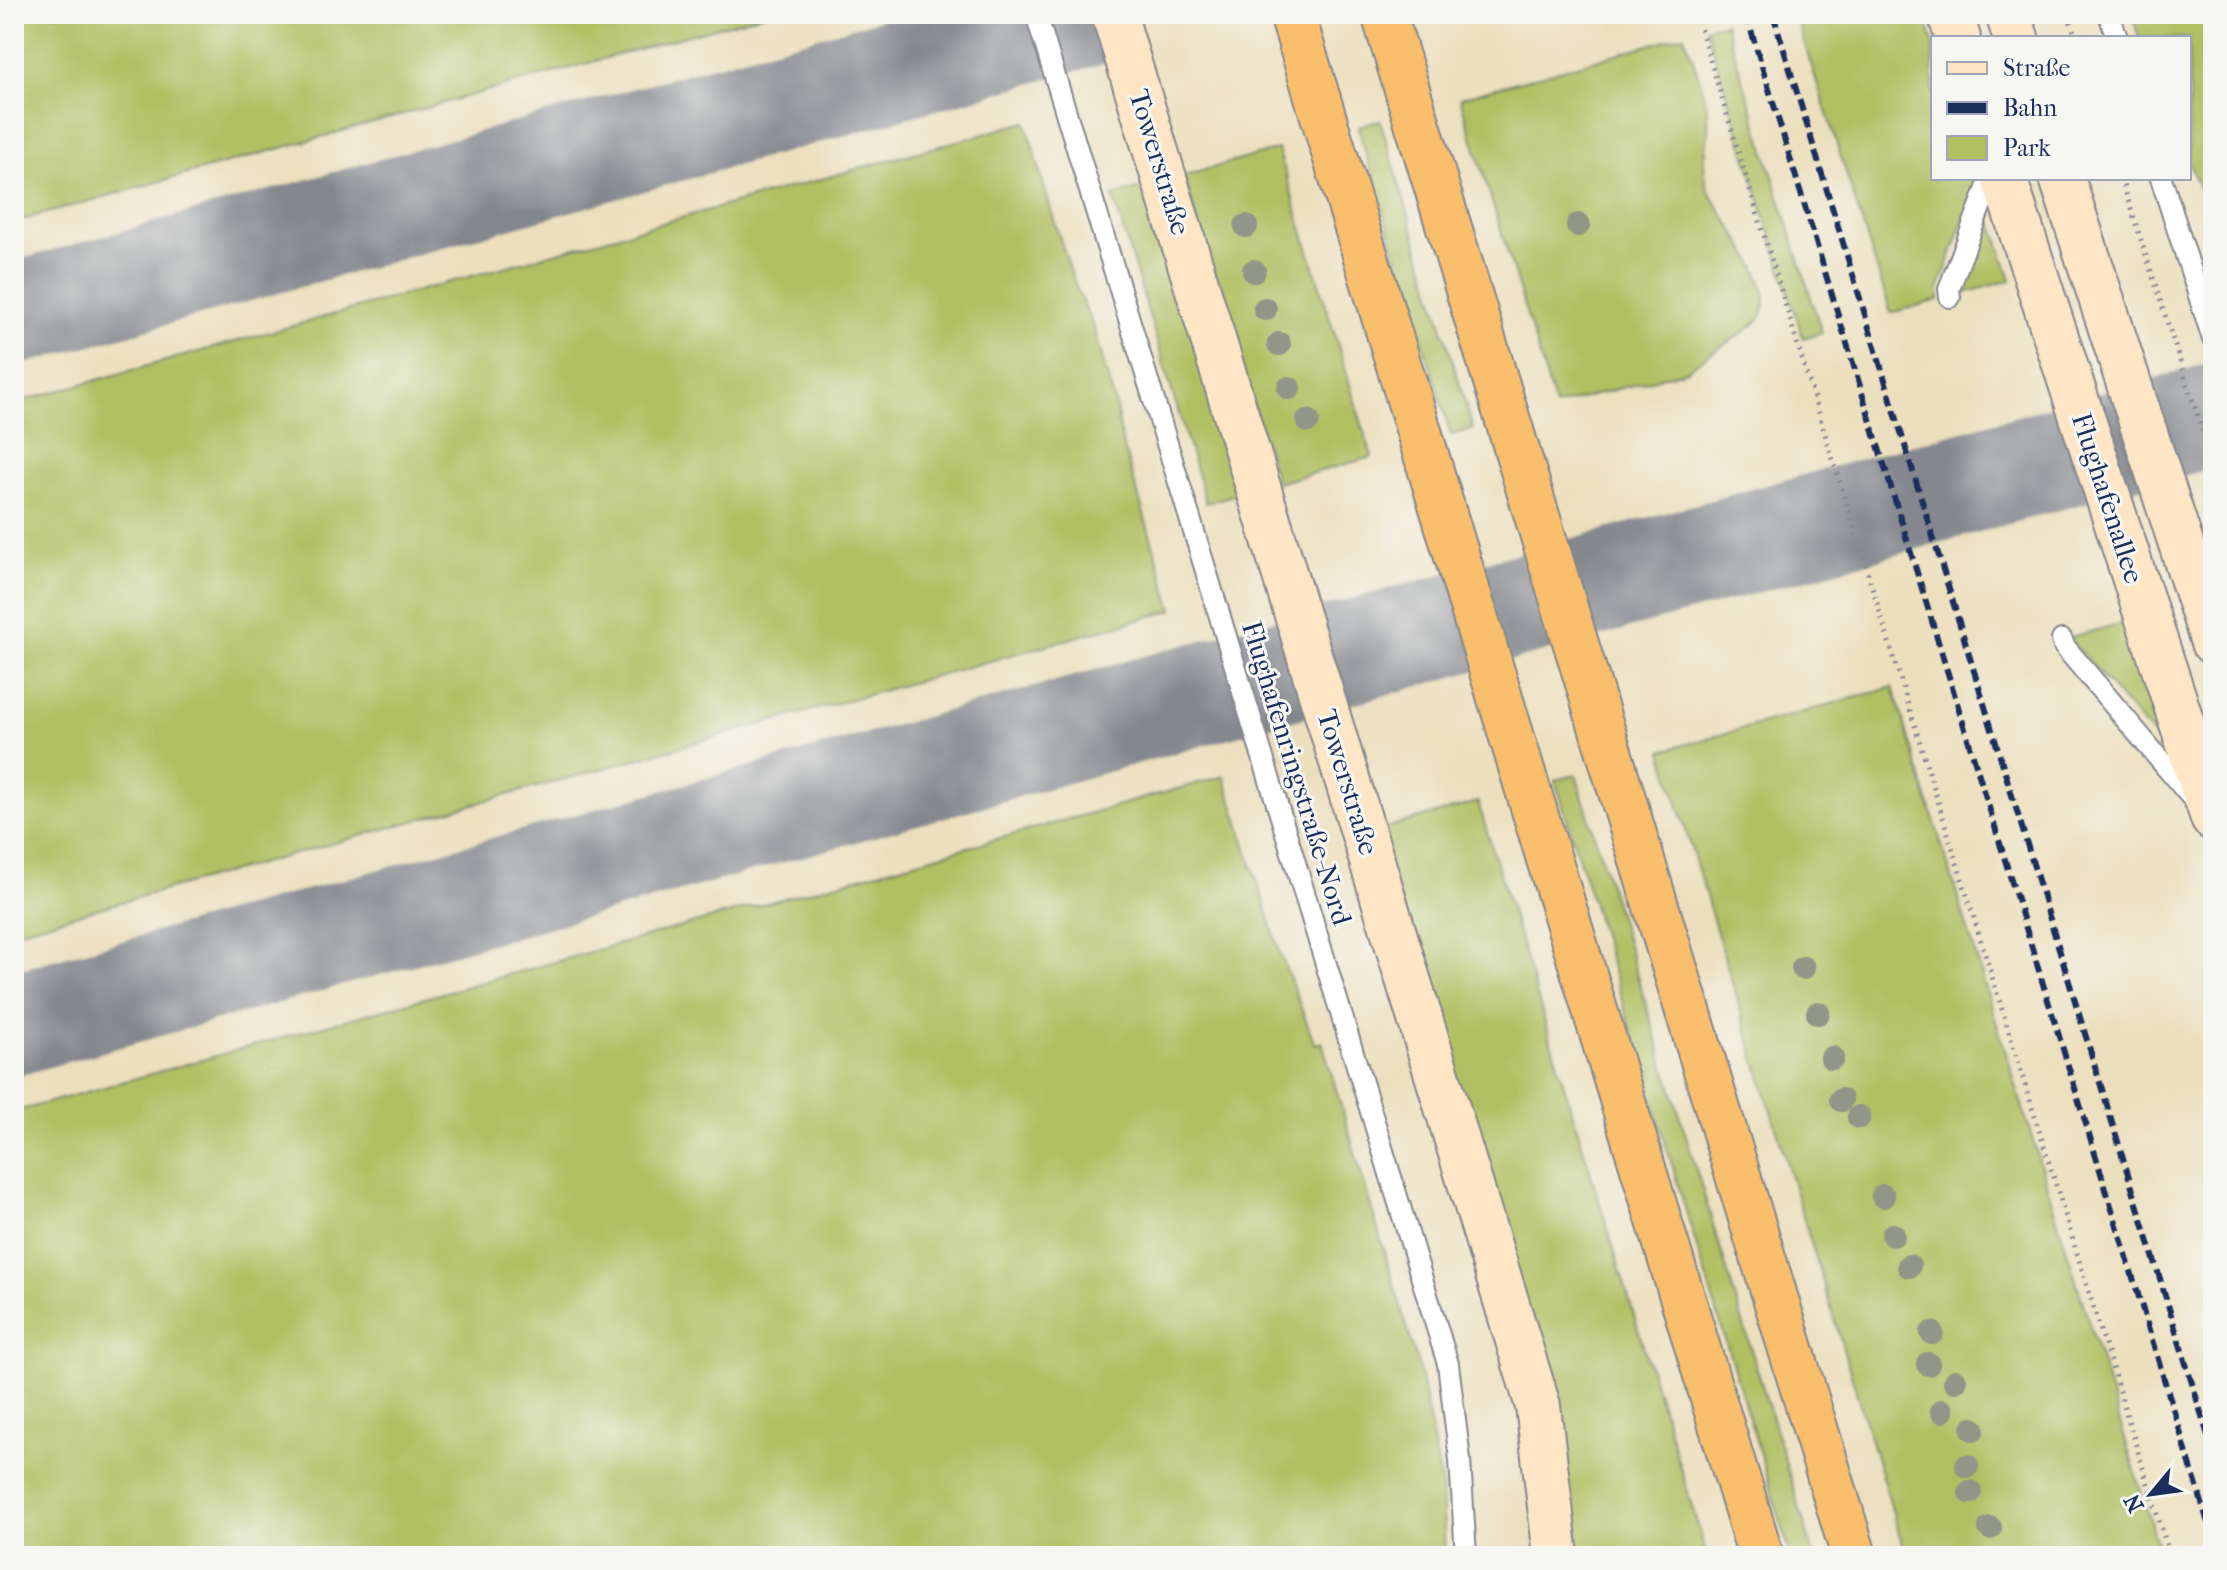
<svg xmlns="http://www.w3.org/2000/svg" width="2227" height="1570" font-family="'IM FELL French Canon',serif">
	<style>
		.green { fill: #b0bf62; stroke: #667760; stroke-width: 2 }
		.lines { fill: none; stroke-linecap: round; stroke-linejoin: round }
		.taxiway { stroke: #84878e; stroke-width: 102 }
		.lane-casing { stroke: #84878e; stroke-width: 24 }
		.secondary-casing { stroke: #84878e; stroke-width: 48 }
		.highway-casing { stroke: #84878e; stroke-width: 48 }
		.path { stroke: #84878e; stroke-width: 5; stroke-dasharray: 2 6; stroke-linecap: butt }
		.lane { stroke: #fff; stroke-width: 20 }
		.secondary { stroke: #fde5c5; stroke-width: 44 }
		.highway { stroke: #f9bf6d; stroke-width: 44 }
		.rail { stroke: #1b2f5e; stroke-width: 6; stroke-dasharray: 12 6; stroke-linecap: butt }
		.tree { fill: #929689 }
		.labels { text-anchor: middle; dominant-baseline: central; stroke-width: 6; stroke-linejoin: round; paint-order: stroke }
		.street-label { font-size: 28px; fill: #1b2f5e; stroke: #f6f6f2 }
	</style>
	<rect width="100%" height="100%" fill="#f6f6f2"/>
	<filter id="ink" filterUnits="userSpaceOnUse"><feTurbulence type="fractalNoise" baseFrequency=".0125" numOctaves="2"/><feDisplacementMap in="SourceGraphic" scale="16" xChannelSelector="R" yChannelSelector="G"/><feConvolveMatrix kernelMatrix="1 2 1 2 8 2 1 2 1" color-interpolation-filters="sRGB"/></filter>
	<filter id="wash" filterUnits="userSpaceOnUse"><feTurbulence type="fractalNoise" baseFrequency=".006" numOctaves="4" result="noise"/><feDisplacementMap in="SourceGraphic" scale="32" xChannelSelector="R" yChannelSelector="G"/><feGaussianBlur stdDeviation="1.8" result="paint"/><feColorMatrix in="noise" values="0 0 0 0 0 0 0 0 0 0 0 0 0 0 0 0 0 1.4 0 .05"/><feComposite in="paint" operator="in"/></filter>
	<g filter="url(#wash)">
		<rect width="100%" height="100%" fill="#ecdfbd"/>
		<!-- green -->
		<g class="green">
			<polygon points="14,14 765,14 14,222"/>
			<polygon points="1795,14 1924,14 1933,42 1933,178 1978,178 1978,181 1939,289 1939,300 1891,313"/>
			<polygon points="2132,14 2213,14 2213,221 2189,163 2189,38 2139,38"/>
			<polygon points="1725,23 1822,333 1803,338 1706,28"/>
			<path d="M1684,35C1693,61 1705,89 1708,117C1711,143 1698,162 1709,190C1721,219 1781,284 1761,316C1751,333 1706,353 1687,370L1555,406L1460,98Z"/>
			<polygon points="1380,120 1473,429 1451,435 1358,127"/>
			<polygon points="1026,122 1052,214 1076,288 1093,325 1115,403 1122,442 1173,610 14,932 14,403"/>
			<polygon points="1278,149 1372,457 1277,483 1184,176"/>
			<polygon points="1148,186 1240,493 1206,503 1113,196"/>
			<polygon points="1989,213 2011,280 1961,294 1961,284"/>
			<polygon points="2123,623 2163,747 2073,643 2071,637"/>
			<polygon points="1893,687 2161,1556 1906,1556 1662,751"/>
			<polygon points="1576,775 1814,1556 1791,1556 1555,780"/>
			<polygon points="1224,776 1281,956 1315,1044 1322,1042 1419,1368 1442,1486 1445,1556 14,1556 14,1112"/>
			<polygon points="1478,802 1707,1556 1574,1556 1381,829"/>
		</g>
		<g class="lines">
			<!-- taxiway -->
			<g class="taxiway">
				<polyline points="14,314 1091,14"/>
				<polyline points="14,1024 1198,694 2213,415"/>
			</g>
		</g>
	</g>
	<g filter="url(#ink)">
		<g class="lines">
			<!-- lane casing -->
			<g class="lane-casing">
				<g id="lane">
					<polyline points="1036,14 1448,1364 1460,1460 1466,1556"/>
					<polyline points="2109,14 2117,38"/>
					<polyline points="2161,178 2213,339"/>
					<polyline points="1950,297 1949,289 1991,178"/>
					<polyline points="2062,640 2064,646 2194,800"/>
				</g>
			</g>
			<!-- secondary casing -->
			<g class="secondary-casing">
				<g id="secondary">
					<polyline points="1114,14 1538,1406 1556,1556"/>
					<polyline points="1950,14 1958,38"/>
					<polyline points="2008,14 2016,38"/>
					<polyline points="2004,178 2213,818"/>
					<polyline points="2062,178 2213,642"/>
				</g>
			</g>
			<!-- highway casing -->
			<g class="highway-casing">
				<g id="highway">
					<polyline points="1292,14 1761,1556"/>
					<polyline points="1384,14 1854,1556"/>
				</g>
			</g>
			<!-- path -->
			<g class="path">
				<polyline points="1696,14 2170,1556"/>
				<polyline points="2068,14 2076,38"/>
				<polyline points="2121,178 2213,464"/>
			</g>
			<!-- lane -->
			<use href="#lane" class="lane"/>
			<!-- secondary -->
			<use href="#secondary" class="secondary"/>
			<!-- highway -->
			<use href="#highway" class="highway"/>
			<!-- rail -->
			<g class="rail">
				<polyline points="1746,14 2213,1539"/>
				<polyline points="1773,14 2213,1452"/>
			</g>
		</g>
		<!-- trees -->
		<g class="tree">
			<circle cx="1578" cy="225" r="12"/>
			<circle cx="1246" cy="226" r="12"/>
			<circle cx="1254" cy="271" r="12"/>
			<circle cx="1265" cy="309" r="12"/>
			<circle cx="1279" cy="344" r="12"/>
			<circle cx="1289" cy="388" r="12"/>
			<circle cx="1308" cy="421" r="12"/>
			<circle cx="1803" cy="968" r="12"/>
			<circle cx="1818" cy="1013" r="12"/>
			<circle cx="1832" cy="1058" r="12"/>
			<circle cx="1841" cy="1100" r="12"/>
			<circle cx="1859" cy="1117" r="12"/>
			<circle cx="1883" cy="1196" r="12"/>
			<circle cx="1893" cy="1235" r="12"/>
			<circle cx="1909" cy="1266" r="12"/>
			<circle cx="1932" cy="1333" r="12"/>
			<circle cx="1928" cy="1364" r="12"/>
			<circle cx="1955" cy="1381" r="12"/>
			<circle cx="1942" cy="1411" r="12"/>
			<circle cx="1973" cy="1429" r="12"/>
			<circle cx="1967" cy="1466" r="12"/>
			<circle cx="1970" cy="1492" r="12"/>
			<circle cx="1990" cy="1528" r="12"/>
		</g>
	</g>
	<g class="labels">
		<!-- street labels -->
		<g class="street-label">
			<text transform="translate(1160 162) rotate(73)">Towerstraße</text>
			<text transform="translate(2108 498) rotate(72)">Flughafenallee</text>
			<text transform="translate(1297 773) rotate(73)">Flughafenringstraße-Nord</text>
			<text transform="translate(1348 782) rotate(73)">Towerstraße</text>
		</g>
	</g>
	<!-- margin -->
	<rect width="2227" height="1570" fill="none" stroke="#f6f6f2" stroke-width="48"/>
	<!-- legend -->
	<rect x="1931" y="36" width="260" height="144" fill="#f6f6f2" stroke="#9ea6b7" stroke-width="2"/>
	<rect x="1947" y="62" width="40" height="12" fill="#fde5c5" stroke="#9ea6b7" stroke-width="2"/>
	<text x="2003" y="76" font-size="24" fill="#1b2f5e">Straße</text>
	<rect x="1947" y="102" width="40" height="12" fill="#1b2f5e" stroke="#9ea6b7" stroke-width="2"/>
	<text x="2003" y="116" font-size="24" fill="#1b2f5e">Bahn</text>
	<rect x="1947" y="136" width="40" height="24" fill="#b0bf62" stroke="#9ea6b7" stroke-width="2"/>
	<text x="2003" y="156" font-size="24" fill="#1b2f5e">Park</text>
	<!-- north arrow -->
	<g transform="translate(2151 1494) rotate(241)" stroke="#f6f6f2" stroke-width="6" paint-order="stroke">
	<path d="M0-6L14 30L0 20L-14 30Z" fill="#1b2f5e"/>
	<text y="-12" font-size="22" font-weight="bold" text-anchor="middle" fill="#1b2f5e">N</text>
	</g>
</svg>
